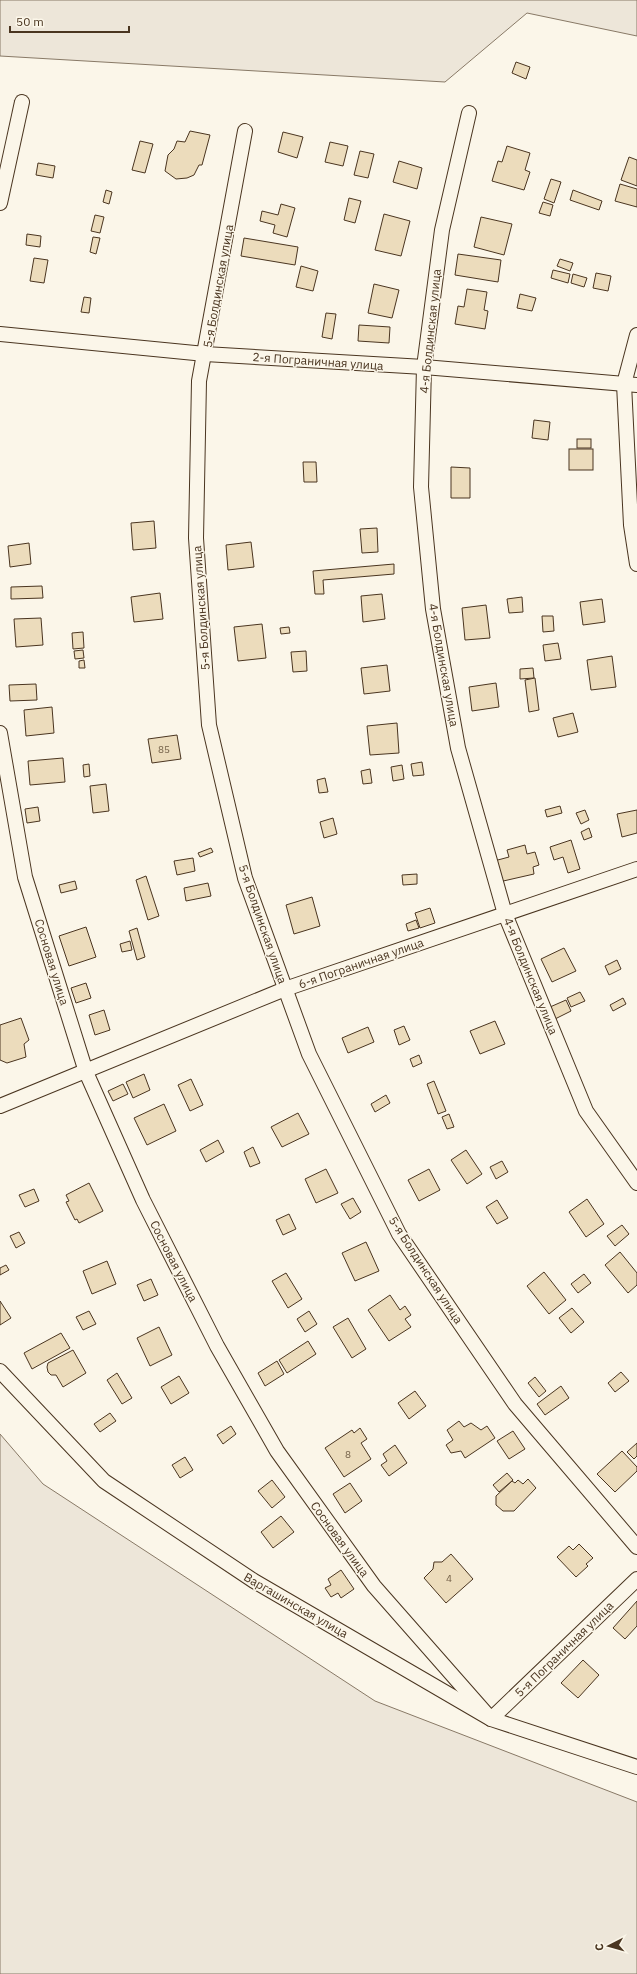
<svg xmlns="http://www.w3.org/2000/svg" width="637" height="1974" font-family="'IBM Plex Sans',sans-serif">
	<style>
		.green { fill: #ede6d9; stroke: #887966 }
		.building { fill: #ecdcbc; stroke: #4a3520 }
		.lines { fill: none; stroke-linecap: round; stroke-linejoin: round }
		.minor-casing { stroke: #4a3520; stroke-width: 16 }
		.minor { stroke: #fbf6e9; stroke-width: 14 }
		.labels { text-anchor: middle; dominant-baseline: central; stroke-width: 3; stroke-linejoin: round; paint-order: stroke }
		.number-label { font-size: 10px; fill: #725f47 }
		.street-label { font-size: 12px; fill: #4a3520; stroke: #fbf6e9 }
	</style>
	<rect width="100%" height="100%" fill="#fbf6e9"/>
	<!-- green -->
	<g class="green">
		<polygon points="0,0 637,0 637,36 527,13 445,82 0,56"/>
		<polygon points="0,1434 43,1484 375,1701 637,1802 637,1974 0,1974"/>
	</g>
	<!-- building -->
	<g class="building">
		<polygon points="516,62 530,67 526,79 512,73"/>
		<polygon points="190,131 210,135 202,165 199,165 194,175 187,178 176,179 165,171 168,155 174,149 177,141 185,142"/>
		<polygon points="283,132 303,137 297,158 278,152"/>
		<polygon points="140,141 153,144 145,173 132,170"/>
		<polygon points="330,142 348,146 343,166 325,162"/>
		<polygon points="507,146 530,153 525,170 530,172 524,190 492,181 498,161 502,162"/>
		<polygon points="360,151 374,154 368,178 354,175"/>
		<polygon points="629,157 637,160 637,186 621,180"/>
		<polygon points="399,161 422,168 417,189 393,182"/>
		<polygon points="38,163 55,166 53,178 36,175"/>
		<polygon points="551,179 561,182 554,203 544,199"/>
		<polygon points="620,184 637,189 637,207 615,201"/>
		<polygon points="106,190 112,192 109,204 103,202"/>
		<polygon points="573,190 602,201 599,210 570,200"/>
		<polygon points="349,198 361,201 355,223 344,220"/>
		<polygon points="543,202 553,205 550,216 539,213"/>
		<polygon points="281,204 295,208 287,237 273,233 275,225 260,221 262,211 278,215"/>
		<polygon points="384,214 410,221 401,256 375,250"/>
		<polygon points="95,215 104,217 100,233 91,231"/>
		<polygon points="481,217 512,224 504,255 474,247"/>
		<polygon points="27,234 41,236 40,247 26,245"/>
		<polygon points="93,237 100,238 96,254 90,252"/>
		<polygon points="244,238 298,247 295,265 241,256"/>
		<polygon points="458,254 501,260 498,282 455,275"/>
		<polygon points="34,258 48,260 44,283 30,281"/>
		<polygon points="560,259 573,263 570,271 557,266"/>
		<polygon points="301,266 318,271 313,291 296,287"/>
		<polygon points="553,270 570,274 568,283 551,278"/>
		<polygon points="596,273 611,276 608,291 593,288"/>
		<polygon points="573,274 587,278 584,287 571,283"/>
		<polygon points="374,284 399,290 392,318 368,313"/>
		<polygon points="467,289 487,292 484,310 488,311 485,329 455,324 458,306 464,307"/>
		<polygon points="520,294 536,298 532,311 517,308"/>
		<polygon points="84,297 91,298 89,313 81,312"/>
		<polygon points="326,313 336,314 332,339 322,337"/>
		<polygon points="359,325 390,327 389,343 358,341"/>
		<polygon points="534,420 550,422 548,440 532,438"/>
		<rect x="577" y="439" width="14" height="9"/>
		<rect x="569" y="449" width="24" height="21"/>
		<polygon points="303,462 316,462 317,482 304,482"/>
		<polygon points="451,467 470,468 470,498 451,498"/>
		<polygon points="154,521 156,548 133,550 131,523"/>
		<polygon points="377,528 378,552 362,553 360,529"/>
		<polygon points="251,542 254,567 228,570 226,545"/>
		<polygon points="29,543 31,564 10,567 8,546"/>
		<polygon points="394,564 394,574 323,580 324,594 315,594 313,571"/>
		<polygon points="42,586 43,598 11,599 11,587"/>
		<polygon points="160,593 163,619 134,622 131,597"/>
		<polygon points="382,594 385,619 363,622 361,596"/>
		<polygon points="522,597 523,612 509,613 507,599"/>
		<polygon points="602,599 605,622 583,625 580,602"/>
		<polygon points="486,605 490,638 465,640 462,608"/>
		<polygon points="542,616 553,616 554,631 543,632"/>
		<polygon points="41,618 43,645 16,647 14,619"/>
		<polygon points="262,624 266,658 238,661 234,627"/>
		<polygon points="289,627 290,633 281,634 280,628"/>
		<polygon points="83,632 84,648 73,649 72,633"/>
		<polygon points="558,643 561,659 545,661 543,645"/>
		<polygon points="83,650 84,658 75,659 74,651"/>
		<polygon points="306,651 307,671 293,672 291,652"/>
		<polygon points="612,656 616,687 591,690 587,660"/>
		<polygon points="84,660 85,668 79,668 79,661"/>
		<polygon points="387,665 390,691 364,694 361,668"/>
		<polygon points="533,668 534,678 520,679 520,669"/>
		<polygon points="535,678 539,710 529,712 525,680"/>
		<polygon points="496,683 499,707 472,711 469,687"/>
		<polygon points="36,684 37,700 10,701 9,685"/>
		<polygon points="52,707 54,733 26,736 24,710"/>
		<polygon points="573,713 578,732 558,737 553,718"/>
		<polygon points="397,723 399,753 370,755 367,726"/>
		<polygon points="177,735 181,759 152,763 148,739"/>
		<polygon points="63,758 65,782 30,785 28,761"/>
		<polygon points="422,762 424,775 413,776 411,764"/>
		<polygon points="89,764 90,776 84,777 83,765"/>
		<polygon points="402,765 404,779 393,781 391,767"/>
		<polygon points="370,769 372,783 363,784 361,771"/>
		<polygon points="325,778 328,792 319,793 317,780"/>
		<polygon points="106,784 109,811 93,813 90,786"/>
		<polygon points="560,806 562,813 547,817 545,810"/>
		<polygon points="38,807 40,821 27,823 25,809"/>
		<polygon points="585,810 589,820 581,824 576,813"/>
		<polygon points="637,810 637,833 622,837 617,814"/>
		<polygon points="333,818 337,834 324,838 320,822"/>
		<polygon points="589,828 592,837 584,840 581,832"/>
		<polygon points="571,840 580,869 568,873 563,857 554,860 550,847"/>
		<polygon points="525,845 527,854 535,852 539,865 533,867 534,874 499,882 494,861 509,857 507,850"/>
		<polygon points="211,848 213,852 200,857 198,853"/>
		<polygon points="193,858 195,871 177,875 174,861"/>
		<polygon points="417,874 417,884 403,885 402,875"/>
		<polygon points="146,876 159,916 148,920 136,880"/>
		<polygon points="75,881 77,889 61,893 59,885"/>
		<polygon points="208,883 211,896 186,901 184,888"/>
		<polygon points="312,897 320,926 294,934 286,905"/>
		<polygon points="430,908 435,923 420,928 415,913"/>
		<polygon points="416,920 419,928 408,931 406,924"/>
		<polygon points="86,927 96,957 69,966 59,936"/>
		<polygon points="137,928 145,957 137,960 129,931"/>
		<polygon points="130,941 132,950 122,952 120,944"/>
		<polygon points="564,948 576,971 552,982 541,959"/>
		<polygon points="617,960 621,969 609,975 605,966"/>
		<polygon points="86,983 91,998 76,1003 71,988"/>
		<polygon points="580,992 585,1001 571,1007 567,998"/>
		<polygon points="623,998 626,1004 613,1011 610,1005"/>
		<polygon points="566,1000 571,1011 555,1019 550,1007"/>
		<polygon points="104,1010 110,1030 95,1035 89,1015"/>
		<polygon points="21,1018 29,1040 24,1044 26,1057 7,1063 0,1060 0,1025"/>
		<polygon points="495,1021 505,1044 480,1054 470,1031"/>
		<polygon points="404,1026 410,1040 399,1045 394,1030"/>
		<polygon points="368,1027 374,1042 348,1053 342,1038"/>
		<polygon points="419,1055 422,1063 413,1067 410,1059"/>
		<polygon points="144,1074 150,1090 133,1098 126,1082"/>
		<polygon points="191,1079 203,1105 190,1111 178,1085"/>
		<polygon points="434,1081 446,1111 438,1114 427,1084"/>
		<polygon points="123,1084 128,1094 113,1101 108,1091"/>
		<polygon points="386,1095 390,1103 375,1112 371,1104"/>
		<polygon points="164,1104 176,1131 147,1145 134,1118"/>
		<polygon points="298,1113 309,1134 282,1147 271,1127"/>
		<polygon points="449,1114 454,1127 447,1129 442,1117"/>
		<polygon points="218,1140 224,1152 206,1162 200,1150"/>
		<polygon points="253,1147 260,1163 250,1167 244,1152"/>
		<polygon points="466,1150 482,1174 467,1184 451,1160"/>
		<polygon points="502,1161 508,1172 496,1179 490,1167"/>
		<polygon points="326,1169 338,1193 316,1203 305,1179"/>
		<polygon points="429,1169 440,1190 419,1201 408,1180"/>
		<polygon points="89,1183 103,1211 79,1223 77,1219 75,1220 66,1202 69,1201 66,1195"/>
		<polygon points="34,1189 39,1201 25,1207 19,1195"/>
		<polygon points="353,1198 361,1212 350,1219 341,1204"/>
		<polygon points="587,1199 604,1224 586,1237 569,1212"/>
		<polygon points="497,1200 508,1218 497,1224 486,1207"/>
		<polygon points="289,1214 296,1229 283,1235 276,1220"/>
		<polygon points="622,1225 629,1234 615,1246 607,1236"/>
		<polygon points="19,1232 25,1243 16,1248 10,1236"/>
		<polygon points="366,1242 379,1271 355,1281 342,1253"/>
		<polygon points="620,1252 637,1273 637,1285 628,1293 605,1265"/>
		<polygon points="107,1261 116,1284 92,1294 83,1271"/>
		<polygon points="6,1265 9,1270 0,1275 0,1268"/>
		<polygon points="544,1272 566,1300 549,1314 527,1286"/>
		<polygon points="286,1273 302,1299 288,1308 272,1281"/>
		<polygon points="584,1274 591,1283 578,1293 571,1284"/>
		<polygon points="151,1279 158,1295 144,1301 137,1285"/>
		<polygon points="390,1295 400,1310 405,1306 411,1315 405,1319 411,1327 389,1341 368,1310"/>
		<polygon points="0,1301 11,1318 0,1325"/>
		<polygon points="572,1308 584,1322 571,1333 559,1318"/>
		<polygon points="89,1311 96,1324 83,1330 76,1317"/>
		<polygon points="309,1311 317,1324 305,1332 297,1319"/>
		<polygon points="348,1318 366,1349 352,1358 333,1327"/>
		<polygon points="159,1327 172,1355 150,1366 137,1338"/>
		<polygon points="61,1333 70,1348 32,1369 24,1353"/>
		<polygon points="308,1341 316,1354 287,1373 279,1360"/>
		<polygon points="73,1350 86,1373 63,1387 56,1375 51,1375 48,1372 47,1367 48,1363"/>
		<polygon points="277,1361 284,1374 265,1386 258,1373"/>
		<polygon points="621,1372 629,1381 615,1392 608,1383"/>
		<polygon points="117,1373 132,1398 122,1404 107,1380"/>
		<polygon points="179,1376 189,1393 171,1404 161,1387"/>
		<polygon points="535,1377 546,1391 539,1397 528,1383"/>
		<polygon points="561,1386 569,1398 545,1415 537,1404"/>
		<polygon points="415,1391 426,1406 409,1419 398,1403"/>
		<polygon points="110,1413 116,1421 100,1432 94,1424"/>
		<polygon points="459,1421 464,1427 471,1423 481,1430 487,1426 495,1438 465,1458 461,1451 451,1453 446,1445 453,1440 447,1430"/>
		<polygon points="231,1426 236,1434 223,1444 217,1435"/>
		<polygon points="360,1428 367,1439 361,1443 371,1459 344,1477 325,1448 352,1430 354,1433"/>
		<polygon points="513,1431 525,1449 509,1459 497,1441"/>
		<polygon points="637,1443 637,1456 634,1459 627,1452"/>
		<polygon points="395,1445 407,1463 389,1476 381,1465 387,1461 383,1454"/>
		<polygon points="622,1451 637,1467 637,1471 615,1492 597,1474"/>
		<polygon points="185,1457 193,1470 180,1478 172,1465"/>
		<polygon points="507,1473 513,1480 499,1492 493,1485"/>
		<polygon points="528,1479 536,1488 514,1511 503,1511 496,1505 496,1496 512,1481 515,1483 518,1480 523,1484"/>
		<polygon points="272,1480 285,1497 272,1508 258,1491"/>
		<polygon points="350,1483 362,1501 345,1513 333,1494"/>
		<polygon points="281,1516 294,1532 273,1548 261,1532"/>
		<polygon points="579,1544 593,1558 586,1564 588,1566 576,1577 557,1557 569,1546 573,1550"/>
		<polygon points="451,1554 473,1579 446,1603 424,1578 433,1569 434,1562 442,1562"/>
		<polygon points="341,1570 354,1589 341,1598 338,1593 331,1597 325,1588 331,1585 328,1579"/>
		<polygon points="637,1601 637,1626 625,1639 613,1628"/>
		<polygon points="583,1660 599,1675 578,1698 561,1683"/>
	</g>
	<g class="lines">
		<!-- minor casing -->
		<g class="minor-casing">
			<g id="minor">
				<polyline points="469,113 442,230 424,367 421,487 433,609 458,748 505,914 586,1111 637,1183"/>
				<polyline points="245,131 199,381 196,538 209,725 245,878 309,1054 399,1234 515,1404 637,1547"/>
				<polyline points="0,203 22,102"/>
				<polyline points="0,334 205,354 424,367 637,385"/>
				<polyline points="637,335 624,384 631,525 637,564"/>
				<polyline points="0,733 25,877 86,1072 143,1200 217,1346 277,1451 374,1586 491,1719 637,1579"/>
				<polyline points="0,1106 285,989 637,869"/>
				<polyline points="0,1371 104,1481 254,1581 491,1719 637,1767"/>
			</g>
		</g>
		<!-- minor -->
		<use href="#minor" class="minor"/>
	</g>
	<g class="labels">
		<!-- number labels -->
		<g class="number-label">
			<text x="164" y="749">85</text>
			<text x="348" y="1454">8</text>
			<text x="449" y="1578">4</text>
		</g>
		<!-- street labels -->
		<g class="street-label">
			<text transform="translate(218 286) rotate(-80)">5-я Болдинская улица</text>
			<text transform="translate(430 331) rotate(-84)">4-я Болдинская улица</text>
			<text transform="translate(318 361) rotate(4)">2-я Пограничная улица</text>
			<text transform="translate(201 608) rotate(-94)">5-я Болдинская улица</text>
			<text transform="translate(444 665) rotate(80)">4-я Болдинская улица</text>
			<text transform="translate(263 924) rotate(71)">5-я Болдинская улица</text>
			<text transform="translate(52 962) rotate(73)">Сосновая улица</text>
			<text transform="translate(361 963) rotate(-19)">6-я Пограничная улица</text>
			<text transform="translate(531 976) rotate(68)">4-я Болдинская улица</text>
			<text transform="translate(174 1261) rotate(63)">Сосновая улица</text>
			<text transform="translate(426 1270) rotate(57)">5-я Болдинская улица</text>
			<text transform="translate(340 1539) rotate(54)">Сосновая улица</text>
			<text transform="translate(296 1605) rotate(30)">Варгашинская улица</text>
			<text transform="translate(564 1649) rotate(-44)">5-я Пограничная улица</text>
		</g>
	</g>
	<!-- north arrow -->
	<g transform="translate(609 1946) rotate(264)" stroke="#fbf6e9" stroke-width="3" paint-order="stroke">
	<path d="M0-3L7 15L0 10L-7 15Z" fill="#4a3520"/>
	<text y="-6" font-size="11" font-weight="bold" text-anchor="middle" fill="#4a3520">С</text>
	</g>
	<!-- scale -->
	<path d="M10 26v6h119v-6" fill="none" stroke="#4a3520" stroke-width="2"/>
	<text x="16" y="26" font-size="12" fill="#4a3520" stroke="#fbf6e9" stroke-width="3" paint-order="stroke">50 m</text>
</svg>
